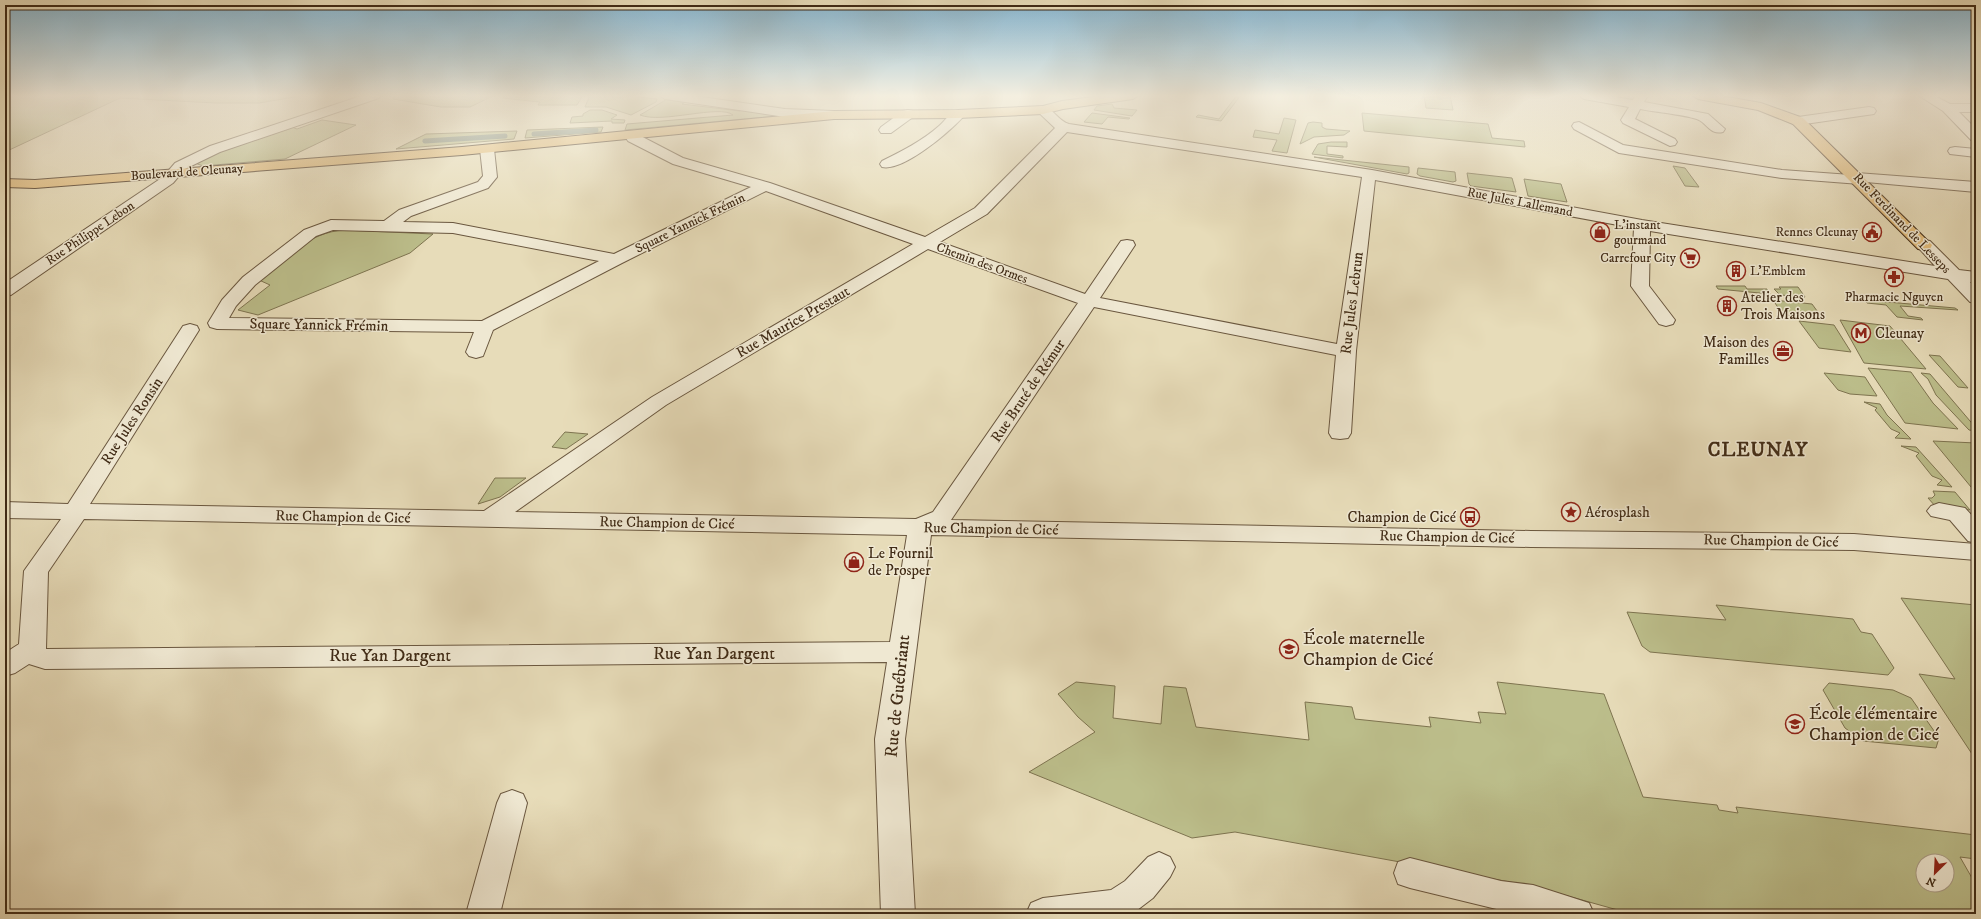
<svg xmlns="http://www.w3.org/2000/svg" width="1981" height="919" font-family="'IM FELL DW Pica',serif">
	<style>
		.green { fill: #bcbe8b; stroke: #7e7450; fill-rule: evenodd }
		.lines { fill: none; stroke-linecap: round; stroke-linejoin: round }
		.stream { stroke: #748174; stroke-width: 5 }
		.minor-casing { stroke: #6a573f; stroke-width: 2 }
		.major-casing { stroke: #402b16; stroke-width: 2 }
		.minor { fill: #efe8d2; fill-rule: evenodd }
		.major { fill: #e4be7c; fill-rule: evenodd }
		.labels { text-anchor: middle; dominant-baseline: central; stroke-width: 3; stroke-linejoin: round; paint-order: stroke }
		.far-street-label { font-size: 13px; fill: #402b16; stroke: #efe8d2 }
		.far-poi-label { font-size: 13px; fill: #402b16; stroke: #efe8d2; text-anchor: start }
		.poi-label { font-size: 15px; fill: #402b16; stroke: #efe8d2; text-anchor: start }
		.street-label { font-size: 15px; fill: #402b16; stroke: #efe8d2 }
		.near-poi-label { font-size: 18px; fill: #402b16; stroke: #efe8d2; text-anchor: start }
		.near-street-label { font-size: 18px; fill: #402b16; stroke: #efe8d2 }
		.district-label { font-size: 19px; font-weight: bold; letter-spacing: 1px; fill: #402b16; stroke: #efe8d2 }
	</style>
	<rect width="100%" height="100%" fill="#e7dcb9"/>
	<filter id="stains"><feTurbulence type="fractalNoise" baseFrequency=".005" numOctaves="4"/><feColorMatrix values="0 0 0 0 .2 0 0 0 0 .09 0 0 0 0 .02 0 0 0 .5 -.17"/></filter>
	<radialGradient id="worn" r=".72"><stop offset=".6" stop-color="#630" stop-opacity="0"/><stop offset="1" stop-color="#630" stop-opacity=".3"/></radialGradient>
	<!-- green -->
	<g class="green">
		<polygon points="5,95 306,95 259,103 216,103 120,98 5,152"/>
		<polygon points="400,95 495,95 470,107 441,107 393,99 394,97"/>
		<polygon points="508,95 583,95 577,105 538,105 540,102 503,98"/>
		<polygon points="590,95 621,95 657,99 656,102 631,115 606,107 585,107"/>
		<polygon points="1237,95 1241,95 1221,121 1196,117 1198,115 1219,119"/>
		<polygon points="1424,95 1450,95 1453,110 1426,108"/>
		<path d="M669,98L687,101L682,104L740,111L744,108L787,115L625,130L627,124L733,115C720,104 662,124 640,115Z"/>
		<polygon points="1112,104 1114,108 1137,110 1132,116 1094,110 1097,106"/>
		<polygon points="590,110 602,110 617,115 611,119 625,120 624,123 612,123 612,121 570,123 572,117 583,116 583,114"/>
		<polygon points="1092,113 1130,118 1129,119 1108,117 1102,124 1084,122"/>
		<polygon points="1362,113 1488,124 1492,138 1524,141 1525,147 1364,131"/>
		<polygon points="1284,118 1296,120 1287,153 1272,151 1277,140 1253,137 1255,130 1279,134"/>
		<polygon points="322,120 356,125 285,159 203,166 195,163 216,153 292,127 297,129"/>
		<polygon points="1313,122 1322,123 1322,127 1326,129 1350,131 1344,135 1314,137 1300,144 1308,123"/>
		<polygon points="603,127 601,132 525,138 527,130"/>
		<polygon points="517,131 514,139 396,149 426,134"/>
		<polygon points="1331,142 1347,142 1347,147 1327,146 1327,154 1343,156 1343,158 1312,154 1318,144"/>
		<polygon points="1314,157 1409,167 1409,173 1407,174"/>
		<polygon points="1673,166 1685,168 1699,187 1685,186"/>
		<polygon points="1418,168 1455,172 1456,181 1453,182 1420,176 1417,174"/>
		<polygon points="1467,173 1512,178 1516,192 1471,186 1469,184"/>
		<polygon points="1524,179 1561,184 1567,202 1528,196"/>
		<path d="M344,230L433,234L410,253L258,315L238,310L270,285L259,280C284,259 309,232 344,230Z"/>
		<polygon points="1716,286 1745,286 1747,289 1767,289 1770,294 1718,289"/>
		<polygon points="1779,287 1798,287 1805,297 1780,295 1774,289 1781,289"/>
		<polygon points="1773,300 1812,304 1823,319 1783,315"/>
		<polygon points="1865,300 1955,308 1958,310 1900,306 1908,316 1921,318 1923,320 1897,317 1886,305 1867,303"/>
		<polygon points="1840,320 1890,326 1926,369 1864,363"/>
		<polygon points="1799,321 1834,325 1851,352 1819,348"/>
		<polygon points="1929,355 1940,356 1968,388 1958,387"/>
		<polygon points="1868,368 1911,372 1933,403 1958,429 1905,423"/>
		<polygon points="1824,373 1865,377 1877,396 1850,394 1838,390"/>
		<polygon points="1921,373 1930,374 1976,428 1976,431 1969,430 1936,395 1928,379"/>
		<polygon points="1864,402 1880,404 1887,415 1911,439 1895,438 1900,433 1891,429 1875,410 1877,408"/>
		<polygon points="565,432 588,434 566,449 552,447"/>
		<polygon points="1933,441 1976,443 1976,493"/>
		<polygon points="1901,446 1916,447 1952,487 1937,485 1942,480 1932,476 1916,456 1919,453"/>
		<polygon points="495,478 526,478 500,497 478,504"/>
		<polygon points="1933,491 1955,492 1970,510 1936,507 1928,498 1932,498 1935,495"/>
		<polygon points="1901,598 1976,605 1976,760 1919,674 1955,679"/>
		<polygon points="1716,605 1853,619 1861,632 1872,634 1894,668 1888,675 1650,652 1642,646 1627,612 1726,620"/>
		<path d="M1076,682L1115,686L1113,718L1161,724L1164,686L1186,688L1196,727L1309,740L1305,702L1352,707L1355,719L1431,727L1429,717L1481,723L1478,712L1506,714L1497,682L1604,694L1643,797L1717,805L1719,810L1738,813L1736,807L1976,835V859L1960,857L1976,885V914H1632L1532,886L1235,832L1192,838L1029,772L1095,732L1078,717L1058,694ZM1923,861H1947V885H1923Z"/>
		<polygon points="1829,683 1893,690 1911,698 1939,738 1936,748 1863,741 1845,728 1823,690"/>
	</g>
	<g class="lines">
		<!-- stream -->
		<g class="stream">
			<polyline points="534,134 596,130"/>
			<polyline points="425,141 505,136"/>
		</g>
		<!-- minor casing -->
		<g class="minor-casing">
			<g id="minor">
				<polygon points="364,95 381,95 379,98 220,152 185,169 173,183 11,295 5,296 5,283 163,177 175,163 210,146"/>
				<polygon points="659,95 688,95 785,109 834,111 839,112 841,115 839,118 834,119 785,117 665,99"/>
				<path d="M1578,95H1603L1633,100L1636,95H1648L1644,102L1708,114L1725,129L1723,132C1711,135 1708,125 1699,120C1689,115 1654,112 1640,109L1635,119L1675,139L1677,142L1675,145L1670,146L1623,123L1621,120L1629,107L1584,99Z"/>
				<polygon points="1918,95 1933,95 1950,104 1976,104 1976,112 1959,112 1976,129 1976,141 1971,140 1943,111"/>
				<path d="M1043,106C1054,109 1058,121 1069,124L1372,170L1642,220L1935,266L1916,245L1918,241L1924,240L1930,241L1959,270L1976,272V282H1970L1976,288V303L1970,302L1948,279L1650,231L1649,286L1675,320L1673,324L1666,326L1659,324L1631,286L1634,228L1375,180L1356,351L1351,433L1348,438L1340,439L1332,438L1329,433L1336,355L1094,307L951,520L1531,531L1854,534L1976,544V560L1854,550L1531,547L931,535L905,739L915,914H881L875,739L887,662L45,669L29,664L15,673L5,676V653L19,644L24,571L61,519L5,518V502L68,504L183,326L190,324L197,326L199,330L90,504L484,511L652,397L913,244L766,191L622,263L493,330L483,356L476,358L469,356L466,352L474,332L217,329L210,327L208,323L222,300L243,277L304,230L331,220L384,221L399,210L478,182L483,176L480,149L482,146H492L494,149L497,177L488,188L411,216L403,222L453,223L614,254L751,187L673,164L628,141L624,135L626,132L631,131L683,158L770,183L925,237L975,208L1055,128L1036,110L1038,107ZM1067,132L1362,177L1337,344L1100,298L1135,245L1133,241L1127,240L1121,241L1085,294L940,242L987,214ZM333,230L453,233L599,261L482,321L229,318L236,306L255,285L316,236ZM928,249L1078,303L933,512L916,519L515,512L666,405ZM84,519L907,535L890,642L46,649L48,572Z"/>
				<polygon points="1869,107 1874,108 1876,111 1874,114 1798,125 1793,124 1791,121 1793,118 1798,117"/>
				<polygon points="908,110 913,111 915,114 913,117 891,133 881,133 879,130 881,127 903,111"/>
				<path d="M958,110L963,111L965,114L963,117C949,132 903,172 882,167L880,164L882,161C902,151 922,141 939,126C945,121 950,112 958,110Z"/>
				<polygon points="1579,122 1623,145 1782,170 1851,175 1857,173 1976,182 1976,192 1866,182 1860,184 1782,178 1619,153 1574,129 1572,126 1574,123"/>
				<polygon points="1955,147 1976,149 1976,157 1950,154 1948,151 1950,148"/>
				<polygon points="1939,503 1965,508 1976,520 1976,543 1968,541 1950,520 1931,516 1927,511 1931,506"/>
				<polygon points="512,790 523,794 527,803 500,914 466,914 497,803 501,794"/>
				<polygon points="1159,852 1170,857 1175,867 1170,877 1153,898 1132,914 1026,914 1031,903 1043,898 1111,890 1125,881 1148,857"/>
				<polygon points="1410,858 1501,881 1533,885 1589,903 1594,914 1517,914 1410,888 1398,884 1394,873 1398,862"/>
			</g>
		</g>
		<!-- major casing -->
		<g class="major-casing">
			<g id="major">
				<polygon points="1108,95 1139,95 1133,99 1063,109 1043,114 958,118 834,119 462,155 35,188 5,187 5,179 35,180 462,147 834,111 958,110 1043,106 1062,101"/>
				<polygon points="1692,95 1716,95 1761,103 1803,118 1932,245 1930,249 1924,250 1918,249 1793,124 1758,110 1698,99"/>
			</g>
		</g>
		<!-- minor -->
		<use href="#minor" class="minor"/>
		<!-- major -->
		<use href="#major" class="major"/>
	</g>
	<!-- sky -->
	<linearGradient id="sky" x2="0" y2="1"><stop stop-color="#87b7d2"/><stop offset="0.43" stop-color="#f4efe0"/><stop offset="1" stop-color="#f4efe0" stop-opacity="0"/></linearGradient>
	<rect width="1981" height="223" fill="url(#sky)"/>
	<!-- icons -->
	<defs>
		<g id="shop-ring" transform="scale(1)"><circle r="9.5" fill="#efe8d2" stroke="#8f2418" stroke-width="1.5"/><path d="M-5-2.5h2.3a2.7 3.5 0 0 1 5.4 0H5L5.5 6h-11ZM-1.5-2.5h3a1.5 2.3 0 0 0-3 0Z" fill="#8f2418"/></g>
		<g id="civic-ring" transform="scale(1)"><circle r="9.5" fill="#efe8d2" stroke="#8f2418" stroke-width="1.5"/><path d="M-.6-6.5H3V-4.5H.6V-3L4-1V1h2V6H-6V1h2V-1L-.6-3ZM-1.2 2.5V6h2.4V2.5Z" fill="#8f2418"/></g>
		<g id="supermarket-ring" transform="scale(1)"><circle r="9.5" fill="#efe8d2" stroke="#8f2418" stroke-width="1.5"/><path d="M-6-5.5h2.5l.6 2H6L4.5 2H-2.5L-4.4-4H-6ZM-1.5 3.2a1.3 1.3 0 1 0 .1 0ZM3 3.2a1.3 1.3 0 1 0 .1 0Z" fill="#8f2418"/></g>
		<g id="building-ring" transform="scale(1)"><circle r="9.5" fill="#efe8d2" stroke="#8f2418" stroke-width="1.5"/><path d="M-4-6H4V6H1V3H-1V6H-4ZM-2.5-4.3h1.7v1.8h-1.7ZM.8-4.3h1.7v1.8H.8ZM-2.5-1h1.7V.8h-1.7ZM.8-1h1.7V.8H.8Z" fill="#8f2418"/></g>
		<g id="pharmacy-ring" transform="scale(1)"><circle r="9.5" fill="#efe8d2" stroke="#8f2418" stroke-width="1.5"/><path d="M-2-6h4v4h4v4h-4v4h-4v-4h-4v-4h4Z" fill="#8f2418"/></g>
		<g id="metro-ring" transform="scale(1)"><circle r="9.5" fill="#efe8d2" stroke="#8f2418" stroke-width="1.5"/><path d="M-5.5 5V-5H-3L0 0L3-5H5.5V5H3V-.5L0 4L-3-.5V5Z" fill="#8f2418"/></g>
		<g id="office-ring" transform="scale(1)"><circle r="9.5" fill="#efe8d2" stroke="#8f2418" stroke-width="1.5"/><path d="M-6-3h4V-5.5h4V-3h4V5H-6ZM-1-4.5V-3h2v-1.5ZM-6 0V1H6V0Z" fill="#8f2418"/></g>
		<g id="sight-ring" transform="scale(1)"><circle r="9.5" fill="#efe8d2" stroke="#8f2418" stroke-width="1.5"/><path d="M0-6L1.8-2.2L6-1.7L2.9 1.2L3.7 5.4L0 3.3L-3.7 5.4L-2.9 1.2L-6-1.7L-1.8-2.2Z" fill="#8f2418"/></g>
		<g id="bus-ring" transform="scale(1)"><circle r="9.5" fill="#efe8d2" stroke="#8f2418" stroke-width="1.5"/><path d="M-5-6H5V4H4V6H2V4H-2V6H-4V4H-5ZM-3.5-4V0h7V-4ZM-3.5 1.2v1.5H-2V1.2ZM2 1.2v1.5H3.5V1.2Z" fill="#8f2418"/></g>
		<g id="school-ring" transform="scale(1)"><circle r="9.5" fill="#efe8d2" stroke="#8f2418" stroke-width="1.5"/><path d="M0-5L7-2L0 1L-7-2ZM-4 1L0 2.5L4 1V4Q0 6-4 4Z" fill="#8f2418"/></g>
	</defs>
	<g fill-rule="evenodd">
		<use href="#shop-ring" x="1600" y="232"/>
		<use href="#civic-ring" x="1872" y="232"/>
		<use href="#supermarket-ring" x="1690" y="258"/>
		<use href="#building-ring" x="1736" y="271"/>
		<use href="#pharmacy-ring" x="1894" y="277"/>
		<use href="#building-ring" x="1727" y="306"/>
		<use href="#metro-ring" x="1861" y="333"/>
		<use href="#office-ring" x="1783" y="351"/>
		<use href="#sight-ring" x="1571" y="512"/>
		<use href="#bus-ring" x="1470" y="517"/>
		<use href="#shop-ring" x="854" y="562"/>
		<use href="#school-ring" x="1289" y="649"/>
		<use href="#school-ring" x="1795" y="724"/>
	</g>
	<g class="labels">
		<!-- far-street labels -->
		<g class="far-street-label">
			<text transform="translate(187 172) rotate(-4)">Boulevard de Cleunay</text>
			<text transform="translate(1520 202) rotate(11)">Rue Jules Lallemand</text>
			<text transform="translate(690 223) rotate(-26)">Square Yannick Frémin</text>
			<text transform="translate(1902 223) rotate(46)">Rue Ferdinand de Lesseps</text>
			<text transform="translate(90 233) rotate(-34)">Rue Philippe Lebon</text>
			<text transform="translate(982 263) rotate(20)">Chemin des Ormes</text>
		</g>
		<!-- far-poi labels -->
		<g class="far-poi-label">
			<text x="1614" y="225">L'instant<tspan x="1614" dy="15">gourmand</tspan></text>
			<text x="1858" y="232" text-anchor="end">Rennes Cleunay</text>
			<text x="1676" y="258" text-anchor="end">Carrefour City</text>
			<text x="1750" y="271">L'Emblem</text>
			<text x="1894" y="297" text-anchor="middle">Pharmacie Nguyen</text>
		</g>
		<!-- poi labels -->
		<g class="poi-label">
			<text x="1741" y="297">Atelier des<tspan x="1741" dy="17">Trois Maisons</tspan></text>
			<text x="1875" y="333">Cleunay</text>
			<text x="1769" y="342" text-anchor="end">Maison des<tspan x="1769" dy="17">Familles</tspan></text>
			<text x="1585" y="512">Aérosplash</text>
			<text x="1456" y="517" text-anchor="end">Champion de Cicé</text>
			<text x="868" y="553">Le Fournil<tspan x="868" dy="17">de Prosper</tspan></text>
		</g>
		<!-- street labels -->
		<g class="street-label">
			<text transform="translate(1352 303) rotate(-83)">Rue Jules Lebrun</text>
			<text transform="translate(793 322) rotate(-30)">Rue Maurice Prestaut</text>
			<text transform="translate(319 325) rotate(1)">Square Yannick Frémin</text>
			<text transform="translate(1028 391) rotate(-56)">Rue Bruté de Rémur</text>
			<text transform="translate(132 421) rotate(-57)">Rue Jules Ronsin</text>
			<text transform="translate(343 517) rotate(1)">Rue Champion de Cicé</text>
			<text transform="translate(667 523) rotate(1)">Rue Champion de Cicé</text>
			<text transform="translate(991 529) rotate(1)">Rue Champion de Cicé</text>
			<text transform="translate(1447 537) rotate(1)">Rue Champion de Cicé</text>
			<text transform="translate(1771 541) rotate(1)">Rue Champion de Cicé</text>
		</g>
		<!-- near-poi labels -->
		<g class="near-poi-label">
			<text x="1303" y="639">École maternelle<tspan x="1303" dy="21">Champion de Cicé</tspan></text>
			<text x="1809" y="714">École élémentaire<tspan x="1809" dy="21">Champion de Cicé</tspan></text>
		</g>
		<!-- near-street labels -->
		<g class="near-street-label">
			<text x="714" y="654">Rue Yan Dargent</text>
			<text x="390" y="656">Rue Yan Dargent</text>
			<text transform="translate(898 696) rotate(-84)">Rue de Guébriant</text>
		</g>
		<!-- district labels -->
		<g class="district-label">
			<text x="1758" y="450">CLEUNAY</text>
		</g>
	</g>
	<!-- margin -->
	<rect width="1981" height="919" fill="none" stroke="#e7dcb9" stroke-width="20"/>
	<rect x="6" y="6" width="1969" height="907" fill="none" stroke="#402b16" stroke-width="2"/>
	<rect x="10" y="10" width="1961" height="899" fill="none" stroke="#402b16"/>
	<!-- north arrow -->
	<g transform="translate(1935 873) rotate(204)"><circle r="19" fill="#efe8d2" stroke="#a99c87"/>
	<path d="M0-3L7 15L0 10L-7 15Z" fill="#8f2418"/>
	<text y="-6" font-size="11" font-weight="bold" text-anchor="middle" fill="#402b16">N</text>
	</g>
	<rect width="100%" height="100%" filter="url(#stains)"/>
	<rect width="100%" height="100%" fill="url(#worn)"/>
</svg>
